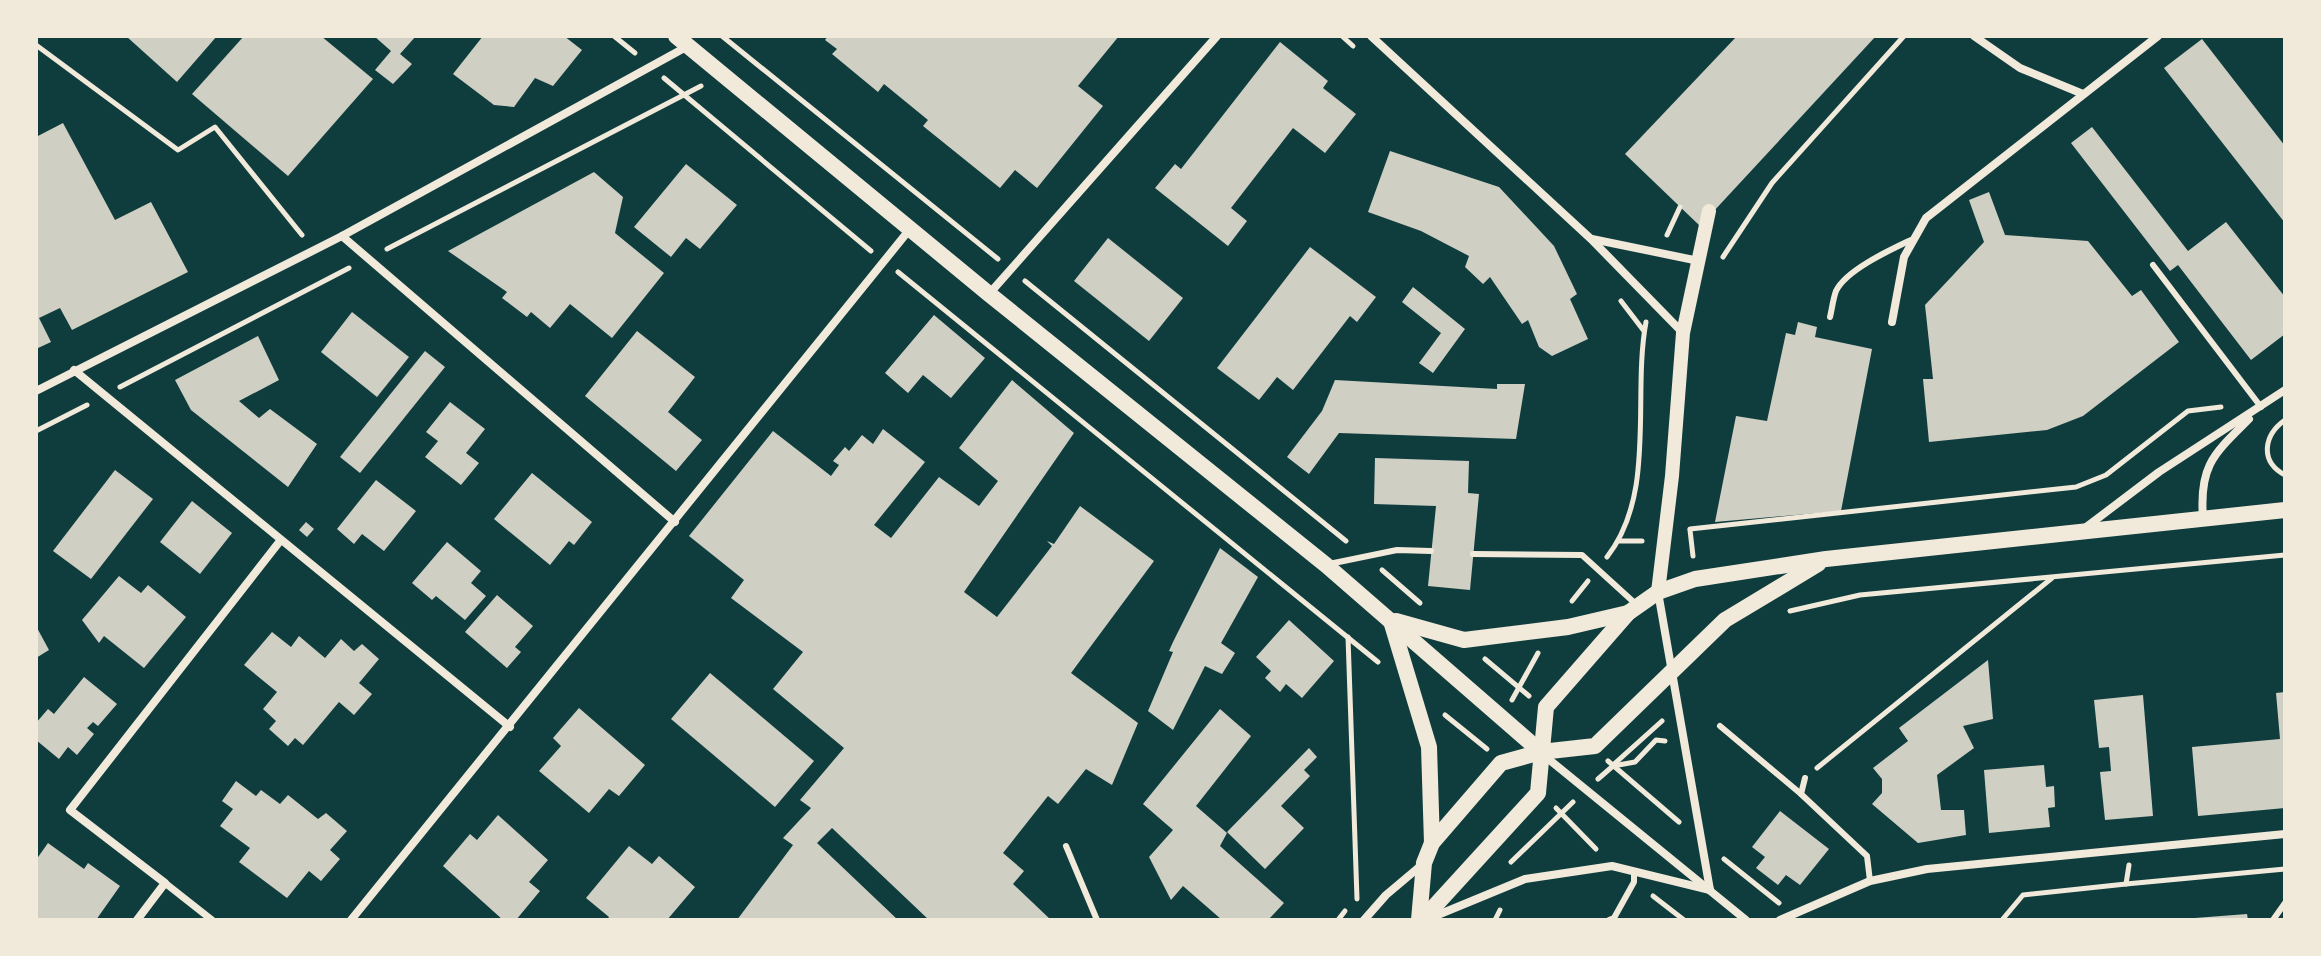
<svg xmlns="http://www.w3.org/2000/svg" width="2321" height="956" font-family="'IBM Plex Serif',serif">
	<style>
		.building { fill: #cfcfc3 }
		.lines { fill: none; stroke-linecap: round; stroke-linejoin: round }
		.path { stroke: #f1e9da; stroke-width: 5 }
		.service { stroke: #f1e9da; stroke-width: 6 }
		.pedestrian { stroke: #f1e9da; stroke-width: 7 }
		.minor { stroke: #f1e9da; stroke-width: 8 }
		.tertiary { stroke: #f1e9da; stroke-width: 14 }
		.secondary { stroke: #f1e9da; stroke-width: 16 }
	</style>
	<rect width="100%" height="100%" fill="#0f3d3e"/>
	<!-- building -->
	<g class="building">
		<polygon points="126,36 217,36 177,82"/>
		<polygon points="244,36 321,36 373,79 288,176 192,94"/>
		<polygon points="374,36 416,36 400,54 412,64 393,84 375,70 391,51"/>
		<polygon points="483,36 564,36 582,50 553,86 535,78 514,107 494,105 453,74"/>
		<polygon points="828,36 993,37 1119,36 1078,86 1103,106 1037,188 1015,170 1000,188 923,126 928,120 884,84 878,92 832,54 837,49 825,40"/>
		<polygon points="1737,36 1876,36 1700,226 1625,154"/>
		<polygon points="2202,39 2285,146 2285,223 2164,68"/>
		<polygon points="1280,42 1328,81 1323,88 1356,114 1325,153 1293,128 1231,208 1247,221 1228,246 1155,188 1175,164 1181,169"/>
		<polygon points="63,123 115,220 151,202 188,272 72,330 60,308 39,318 51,342 36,349 36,137"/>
		<polygon points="2092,127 2188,251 2226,222 2285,297 2285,334 2251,360 2178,265 2170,271 2071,143"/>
		<polygon points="1390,151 1499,187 1554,246 1577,294 1570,299 1588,339 1552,356 1539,347 1528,320 1522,324 1490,277 1483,284 1465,267 1469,256 1421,231 1368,212"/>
		<polygon points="686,164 737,205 700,249 686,238 671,257 634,227"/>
		<polygon points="594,172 623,197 615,233 664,273 612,338 570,304 550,328 531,312 527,317 502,298 507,292 448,251"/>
		<polygon points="1989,192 2005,235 2088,241 2132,296 2141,290 2179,342 2083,416 2047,430 1929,442 1923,379 1933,379 1925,305 1984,242 1969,200"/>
		<polygon points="1108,238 1183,298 1149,341 1074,281"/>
		<polygon points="1310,247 1376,297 1357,322 1350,316 1293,390 1277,377 1259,400 1217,368"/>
		<polygon points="1413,287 1465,329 1433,373 1419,363 1441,333 1402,302"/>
		<polygon points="352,312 409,357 377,397 321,352"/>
		<polygon points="934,315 985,358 951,398 923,375 908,393 885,373"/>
		<polygon points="1798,322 1817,327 1815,337 1872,349 1841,511 1715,522 1736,416 1767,421 1786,333 1795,335"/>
		<polygon points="637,331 695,377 668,412 702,440 676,471 585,396"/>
		<polygon points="258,336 279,380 239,401 259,418 270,409 317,444 288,487 191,410 175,380"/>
		<polygon points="425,351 445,367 360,473 340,457"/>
		<polygon points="1012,380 1074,433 964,592 997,617 1052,546 1047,541 1054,544 1080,506 1154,561 1071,673 1138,723 1112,785 1086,769 1058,804 1048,796 1003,853 1024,871 1013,884 1051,920 929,920 832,828 817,843 898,920 737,920 793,845 783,838 811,808 800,800 844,748 773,689 803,652 731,598 744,580 689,536 773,431 831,476 839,465 833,461 845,447 849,451 862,435 873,444 883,429 925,462 874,525 891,538 939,477 979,506 998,481 959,448"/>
		<polygon points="1335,380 1497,389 1497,384 1525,384 1516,439 1339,433 1309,474 1287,457 1322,411"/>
		<polygon points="450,402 485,429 466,453 479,463 461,485 425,457 438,441 426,432"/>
		<polygon points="1375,458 1469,461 1468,493 1479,494 1470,590 1428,586 1436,506 1374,504"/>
		<polygon points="115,470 153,499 91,579 53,551"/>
		<polygon points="532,473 592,522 574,545 569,541 550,565 494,519"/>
		<polygon points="376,480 416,511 384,551 362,534 354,544 337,529"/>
		<polygon points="192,501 232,533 200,574 160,542"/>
		<polygon points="306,522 314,529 307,537 299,530"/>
		<polygon points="447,542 481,571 471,583 486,596 465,620 436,596 432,600 412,583"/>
		<polygon points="1220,548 1258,577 1221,643 1235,653 1222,674 1205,666 1173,730 1148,711 1173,652 1169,651 1173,642"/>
		<polygon points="119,576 141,593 148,585 186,617 144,668 104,636 99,643 82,620"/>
		<polygon points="497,595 533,626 515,647 521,652 507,668 465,632"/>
		<polygon points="1289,620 1334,661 1302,698 1286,684 1280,692 1265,678 1271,671 1256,657"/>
		<polygon points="36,626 49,650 36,658"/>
		<polygon points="272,632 291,647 299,636 325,658 341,639 354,651 362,644 379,659 359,683 372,694 354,715 339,702 303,745 295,738 288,746 269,729 276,721 263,709 277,692 244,665"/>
		<polygon points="1988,660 1993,719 1963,726 1974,748 1937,775 1941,810 1964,810 1966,835 1918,843 1872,804 1882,793 1882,779 1873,768 1908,741 1899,728"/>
		<polygon points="710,673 814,761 775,807 671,719"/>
		<polygon points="84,677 117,704 98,726 93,722 87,728 94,734 77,755 68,747 59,759 36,740 36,723 48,709 54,714"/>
		<polygon points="2285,692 2285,808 2198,816 2192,747 2280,739 2276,693"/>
		<polygon points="2143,695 2153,816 2105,820 2100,772 2111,771 2109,747 2099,748 2094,700"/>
		<polygon points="579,708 645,765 619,796 609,789 589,813 539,771 561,746 553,738"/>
		<polygon points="1220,709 1251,736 1196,806 1227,833 1220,846 1284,903 1268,920 1222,920 1183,886 1171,900 1149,857 1173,830 1143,804"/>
		<polygon points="1309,748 1317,757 1304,770 1310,776 1281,806 1304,828 1265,869 1227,832"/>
		<polygon points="2044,765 2046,787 2054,786 2055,807 2048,808 2050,827 1989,833 1984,770"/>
		<polygon points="236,781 256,796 261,790 280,804 288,795 318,819 326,813 347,831 330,850 340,859 321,881 309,871 287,898 239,862 250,848 220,826 233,809 222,801"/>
		<polygon points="1780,811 1829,849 1800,885 1786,875 1778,885 1756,868 1765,857 1752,847"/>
		<polygon points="498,815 548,860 529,882 540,891 516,920 503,920 443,866 470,834 477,840"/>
		<polygon points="48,843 84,869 88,863 120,886 96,920 36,920 36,860"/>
		<polygon points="629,846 652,864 659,856 695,887 667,920 607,920 609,917 586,898"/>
		<polygon points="2247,914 2248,920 2195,920 2195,918"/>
	</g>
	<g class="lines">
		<!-- path -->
		<g class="path">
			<polyline points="614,36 635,53"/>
			<polyline points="722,36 998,259"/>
			<polyline points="1342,36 1353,46"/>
			<polyline points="36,45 178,150 215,127 302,235"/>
			<polyline points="664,78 871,251"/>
			<polyline points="1667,235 1680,207"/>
			<polyline points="387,249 701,86"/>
			<polyline points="1723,257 1772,183 1904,36"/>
			<polyline points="898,272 1378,662"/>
			<polyline points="1025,281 1346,541"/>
			<polyline points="1621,301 1644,331"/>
			<polyline points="120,387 349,268"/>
			<path d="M2285,420C2264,435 2259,461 2285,475"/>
			<polyline points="36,431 87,405"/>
			<polyline points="1690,529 2076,487 2106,475 2188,411 2221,407"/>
			<polyline points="1690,530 1693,556"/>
			<polyline points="1619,541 1642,541"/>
			<path d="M1607,557C1657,493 1632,397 1646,322"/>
			<polyline points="1382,570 1420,603"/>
			<polyline points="1572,601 1588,581"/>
			<polyline points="1790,611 1860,595 2285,555"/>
			<polyline points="1348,637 1357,899"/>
			<polyline points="1485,659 1529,696"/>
			<polyline points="1512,700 1538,653"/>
			<polyline points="1445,715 1487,749"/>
			<polyline points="1608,761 1679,822"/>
			<polyline points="1613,765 1662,721"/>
			<polyline points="1817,768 2052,578"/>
			<polyline points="1598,779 1613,766 1635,762 1656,740 1665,741"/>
			<polyline points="1556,808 1596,849"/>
			<polyline points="1724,859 1779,903"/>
			<polyline points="1511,862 1573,802"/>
			<polyline points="2126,884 2285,869"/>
			<polyline points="1653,896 1684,920"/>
			<polyline points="1338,920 1345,911"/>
			<polyline points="1495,920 1500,910"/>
			<polyline points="2002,920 2023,895 2126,884 2129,865"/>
		</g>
		<!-- service -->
		<g class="service">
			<polyline points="2153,265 2261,407"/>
			<path d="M1830,317C1832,309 1833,299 1836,291C1846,270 1890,250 1911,240"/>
			<polyline points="1473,554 1582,555 1638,606"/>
			<polyline points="1329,564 1397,550 1431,551"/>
			<polyline points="1720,726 1801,794"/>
			<polyline points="1805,778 1801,794 1867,856 1870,881"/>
			<polyline points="1066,846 1097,920"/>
			<polyline points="1609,920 1614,918 1634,882 1634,871"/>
			<polyline points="2273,920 2285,903"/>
		</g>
		<!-- pedestrian -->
		<polyline class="pedestrian" points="165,883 212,920"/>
		<!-- minor -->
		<g class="minor">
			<polyline points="1371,36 1591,239 1683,333"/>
			<polyline points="1974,36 2020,68 2083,94"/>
			<polyline points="342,236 675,522"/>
			<polyline points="1592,239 1699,261"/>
			<polyline points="989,294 1217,36"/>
			<polyline points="1892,322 1904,257 1926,218 2158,36"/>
			<polyline points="74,370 510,727"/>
			<polyline points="36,391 342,236 688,46"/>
			<path d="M2203,518C2199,465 2214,454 2249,419"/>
			<polyline points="2085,528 2159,472 2285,390"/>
			<polyline points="1658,592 1710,890"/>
			<polyline points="1541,753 1746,920"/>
			<polyline points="1428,919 1525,879 1612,866 1710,890"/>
			<polyline points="137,920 165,883 70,810 280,541"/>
			<polyline points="351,920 910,229"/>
			<polyline points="1364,920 1386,895 1424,863"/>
			<polyline points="1780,920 1870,881 1927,869 2285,834"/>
		</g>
		<!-- tertiary -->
		<polyline class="tertiary" points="1658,592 1672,476 1683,333 1709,211"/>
		<!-- secondary -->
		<g class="secondary">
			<polyline points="676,36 989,294 1326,565 1541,752"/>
			<polyline points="1391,621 1429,747 1432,843"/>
			<polyline points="1396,621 1464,640 1568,627 1628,613"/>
			<polyline points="1419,920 1424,863 1432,843 1501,763 1541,752 1595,746 1725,620 1818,564"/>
			<polyline points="1422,920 1538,793 1546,707 1628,613 1658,592 1695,579 1826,559 2285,510"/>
		</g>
	</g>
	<!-- border -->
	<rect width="2321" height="956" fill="none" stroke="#f1e9da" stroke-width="76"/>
</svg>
